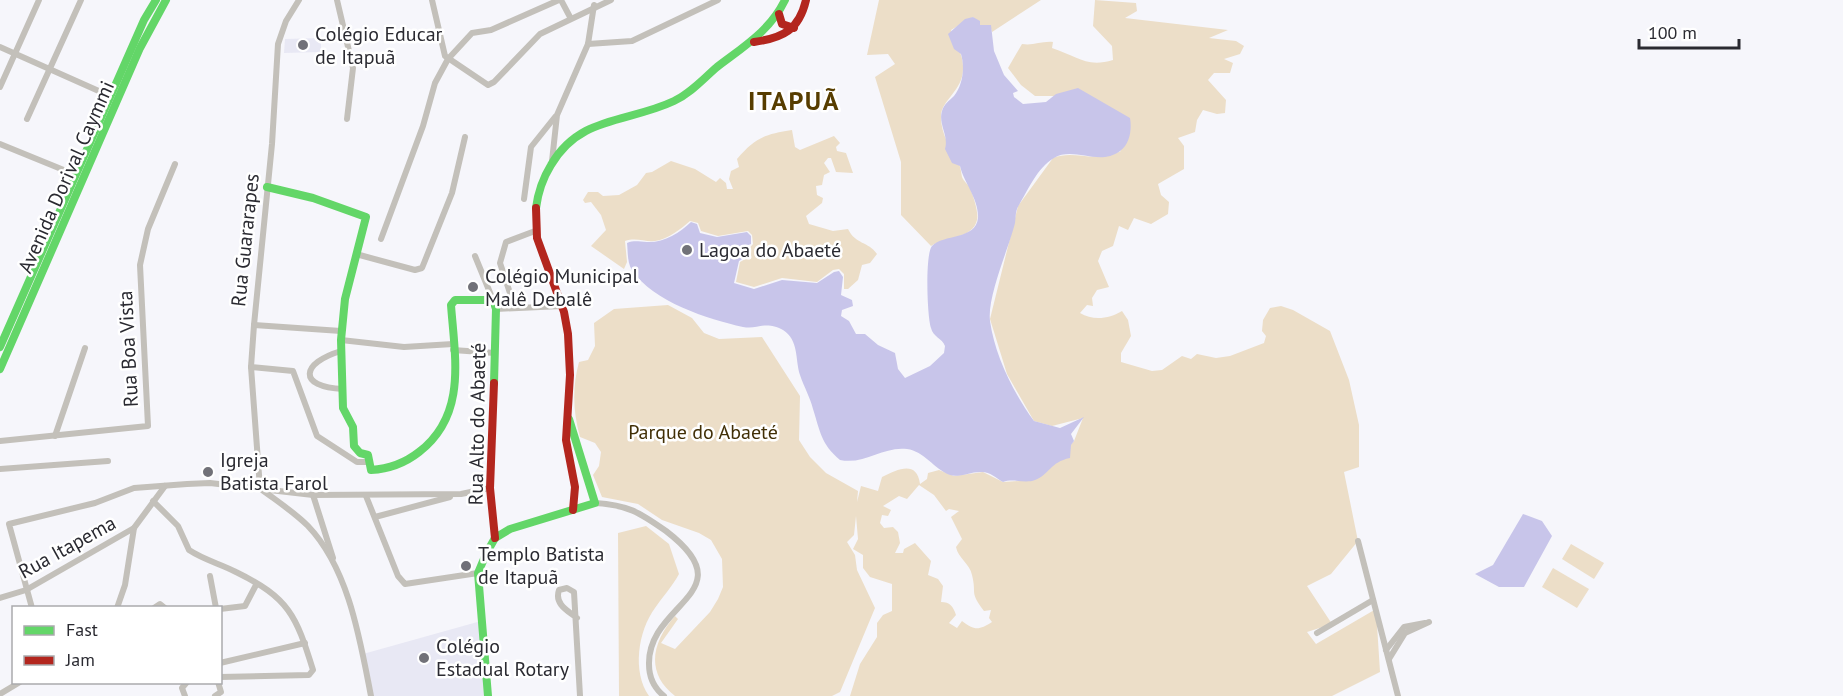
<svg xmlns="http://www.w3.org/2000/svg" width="1843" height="696" font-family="'PT Sans',sans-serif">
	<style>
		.built { fill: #e8e8f4 }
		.green { fill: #ecdec8; fill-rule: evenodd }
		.water { fill: #c8c5ea }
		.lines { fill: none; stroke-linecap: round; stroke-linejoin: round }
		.street { stroke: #c3c0ba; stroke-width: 6 }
		.fast { stroke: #63d668; stroke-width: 8 }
		.jam { stroke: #b3261e; stroke-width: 8 }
		.poi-dot { fill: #717178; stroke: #fff; stroke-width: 2 }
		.labels { text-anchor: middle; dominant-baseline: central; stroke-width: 5; stroke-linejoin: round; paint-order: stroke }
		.poi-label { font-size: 20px; fill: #2a2a31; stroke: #fff; text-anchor: start }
		.street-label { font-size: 20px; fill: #2a2a31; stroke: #fff }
		.park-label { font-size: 20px; fill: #412f06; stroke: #fff }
		.district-label { font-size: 26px; font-weight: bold; letter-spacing: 1.5px; fill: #573d00; stroke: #fff }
	</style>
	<rect width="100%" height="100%" fill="#f6f6fb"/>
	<!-- built -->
	<g class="built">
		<polygon points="321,38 321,52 284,53 285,39"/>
		<polygon points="481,621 488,696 371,696 363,654"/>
	</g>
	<!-- green -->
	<g class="green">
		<path d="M879,0H1041L992,32L990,25H980L973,17L951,30C955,43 964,55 963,69C963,91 940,101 941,117C941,135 951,149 959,164C961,168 961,173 962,177C964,182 968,184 970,188C973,195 979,213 977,220C973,239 944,237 931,246L901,215V162L875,77L895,64L888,54L867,55Z"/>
		<path d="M1095,0L1136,3L1137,11L1125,18L1228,30L1209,38L1236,41L1244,46L1240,54L1224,59L1233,63L1230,73H1214L1208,80L1226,100L1225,113L1217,114L1203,110L1197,120L1195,132L1178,138L1184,146V169L1158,184L1161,195L1169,202L1168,214L1151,224L1134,218L1128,230L1119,226L1113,246L1102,251L1098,261L1109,287L1097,290L1092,298L1093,306L1087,305L1080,313C1093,321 1109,319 1122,311L1128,320L1131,336L1121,353V362L1152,371L1162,370L1182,356L1191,359L1197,354L1216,358L1230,356L1264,343L1266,336L1262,331L1263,320L1270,308L1281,306L1293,310L1330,331L1349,380L1359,425V467L1344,472L1358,541L1331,574L1307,586L1332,624L1307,632L1316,644L1376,609L1380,672L1332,696H850L860,664L877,637V623L883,615L892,611V584L870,577L863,568V555L853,549L858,539L856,516L854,535L847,542L855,555L857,570L875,608L840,692L832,696H675C645,673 652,642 675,616L678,619L661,643L675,649L710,612L718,599L723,587L722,559L711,540L699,533L662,520L638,504L602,497L593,475L599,466L601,452L595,443L580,437C573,412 572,388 579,362L588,360L595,346L594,323L614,309L668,305L692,318L704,333L719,339L762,337L800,396L799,440L810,457L826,473L858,491L857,502L861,486L878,491L882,477C898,469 917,460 920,484L927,479L928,473L939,470L954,476L983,472L1003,482L1034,480L1051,467L1074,441L1083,418L1052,426L1034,421L1007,374L990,319L1018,206L1053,158C1075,149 1093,164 1121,151L1054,96H1035L1021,85L1008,68L1022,44C1033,46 1041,41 1053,42L1052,48C1077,56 1086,68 1113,60L1112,46L1093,26ZM919,485L934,495L946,511L949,509L959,511L951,517L962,539L956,547C958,558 970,564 972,575C977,595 969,591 984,611L991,610L989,618L992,622C979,630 975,631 962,621L957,628L949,623L956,615C953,606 950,602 941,602L943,586L938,579L928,575L931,561L915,543L904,549L903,553H895L900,543L898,532L893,527L884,528L880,523L882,515L888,516L891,510L883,506L899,496L907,499Z"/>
		<path d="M792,130L795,147L800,150L834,136L840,143L836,147L837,151L846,153L853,173L836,172L831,158H828L824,163L830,172L824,175L822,185L816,186L817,195L823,198L822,203L806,216L809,224L833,231L848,229C856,245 868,241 877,254L870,263L862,265L858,280L848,289H844V274L839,269L833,270L817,282L782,278L754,287L736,282L740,262L749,257L747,251L753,244L752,235L748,231L718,236L701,231L698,223L690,221C681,229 668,239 655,241C644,242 636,237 625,241L627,262L624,269L591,246L606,230L601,215L591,202L585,203L583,200L588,192H598L603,196L619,195L637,185L646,173L652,172L671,161L695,169L716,182L720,178L726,183L727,189H733L729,179L731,171L739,167L737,159C755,138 765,134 792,130Z"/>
		<path d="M646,526L669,544L679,574C672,587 663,596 655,608C638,631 632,672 649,696H619L618,533Z"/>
		<polygon points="1571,544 1604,563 1594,579 1562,559"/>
		<polygon points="1553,568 1589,589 1577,608 1542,587"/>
	</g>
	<!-- water -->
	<g class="water">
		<path d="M973,17L980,21V25H991L994,51L1004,75L1018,91L1013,93L1014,97L1023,104L1046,102L1056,94L1078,88L1130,118C1132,129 1130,144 1120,151C1099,167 1074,146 1054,158C1037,168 1028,190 1019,205C1015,211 1016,217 1015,223C1009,248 987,296 990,321C995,356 1013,392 1034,421L1060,428L1084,417L1071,434L1074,441L1071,445L1070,458C1050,462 1049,475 1035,480C1025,484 1013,478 1003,482C996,478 990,472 982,472C972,471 959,478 950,475C934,469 924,451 907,449C883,446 865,465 840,460C821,444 820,431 813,409C810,397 804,387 800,375C795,359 799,340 783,330C765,320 758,330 743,327C708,319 653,302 632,270C627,263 628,251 627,243C635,240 639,242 647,242C663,243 680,233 691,222L697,224L700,233L717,237L747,232L751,236V244L746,246L747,256L739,261L734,283L754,289L782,280L817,283L834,272L839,271L843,277L841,295L852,300L853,306L842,310L841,316L849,321L856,334H865L878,345L895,353L898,369L905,378L930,366L944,353L945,346C942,338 933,337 931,328C927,316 925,254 932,246C943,234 976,240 978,218C979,199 964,183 960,166L952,163L945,149C949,136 938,124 942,111C944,104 949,101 954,96C963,85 965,67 961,54L954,49L948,34L965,19Z"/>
		<polygon points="1523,514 1542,521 1552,536 1524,587 1499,587 1475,574 1493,565"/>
	</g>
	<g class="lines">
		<!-- street -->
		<g class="street">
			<polyline points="337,0 353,68 347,119"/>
			<polyline points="432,0 445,56 488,85 494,82 540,34 611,0"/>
			<polyline points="561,0 570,17"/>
			<polyline points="588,44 632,41 718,0"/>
			<polyline points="0,47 110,96"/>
			<polyline points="0,87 39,0"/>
			<polyline points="27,119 81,0"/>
			<polyline points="0,144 76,175"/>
			<polyline points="552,161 557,115 588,44 594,5"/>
			<polyline points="524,199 531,147 555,117"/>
			<polyline points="381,239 423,126 435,83 448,59 472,33 491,30 559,0"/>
			<polyline points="356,254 415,270 422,268 452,193 465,137"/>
			<polyline points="475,256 493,300"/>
			<polyline points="515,308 500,263 506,242 535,231"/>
			<polyline points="496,309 562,306"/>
			<polyline points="254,325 341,331"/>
			<polyline points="341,340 404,347 453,344"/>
			<polyline points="453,350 495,353"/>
			<path d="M341,351C301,363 297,387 343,389"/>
			<polyline points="251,367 293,371 317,436 357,462 369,462"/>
			<polyline points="55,436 85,348"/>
			<polyline points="0,441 148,426 140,265 148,229 175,164"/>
			<polyline points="0,469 108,461"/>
			<polyline points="260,488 251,367 254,325 272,144 278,44 286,21 299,0"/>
			<path d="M261,489C277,501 294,512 308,526C349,569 360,640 371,696"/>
			<polyline points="313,495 333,558"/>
			<polyline points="366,496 398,576 405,584 478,573"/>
			<path d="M153,501L178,526L189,550C204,560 221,564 236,572C289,598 296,615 313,670L309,675L220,677"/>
			<path d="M595,503C628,505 639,512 666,531C747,593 648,602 649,664C649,677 654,688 664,696"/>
			<polyline points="375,517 450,497"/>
			<polyline points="1358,541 1398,696"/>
			<polyline points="210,576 216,608"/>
			<polyline points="0,598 26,590 134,528 165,486"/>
			<polyline points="32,608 9,524 95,503 134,488 187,484 210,483 313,495 461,494 490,488"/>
			<polyline points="117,608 125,585 134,528"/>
			<polyline points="154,608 160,604 165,608"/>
			<polyline points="220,609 245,606 256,585"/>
			<path d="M577,618C568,611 554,604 559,590L567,588L574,592L580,696"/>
			<polyline points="1317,633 1373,600"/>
			<polyline points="1386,650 1404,627 1425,623"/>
			<polyline points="1389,659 1405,633 1429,622"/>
			<polyline points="220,663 305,643"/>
			<polyline points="0,694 20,682"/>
			<polyline points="185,696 182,688 187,682"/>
			<polyline points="215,696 221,692 218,682"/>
		</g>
		<!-- fast -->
		<g class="fast">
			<path d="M267,187L313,198L366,217L345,299L341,340L343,408L353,427L354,446L360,453L368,455L371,470C388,469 405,463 419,452C467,415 455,359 451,305L455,300H493L496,309L494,383"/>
			<path d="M536,208C538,192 543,178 551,165C580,115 628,123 674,101C691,93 703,79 717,67C743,47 770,31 785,0"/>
			<polyline points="0,347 144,20 156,0"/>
			<polyline points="0,369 140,48 166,0"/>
			<polyline points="488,696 478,573 486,554 495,538 510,529 595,503 569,419"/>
		</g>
		<!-- jam -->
		<g class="jam">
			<polyline points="779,14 782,24 794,28"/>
			<path d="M754,42C783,38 799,30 806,0"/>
			<polyline points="536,208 537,238 564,312 568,334 570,375 566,440 575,487 573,510"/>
			<polyline points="494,383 490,488 495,538"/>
		</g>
	</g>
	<!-- markers -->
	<g class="poi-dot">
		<circle cx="303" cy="45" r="6"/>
		<circle cx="687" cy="250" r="6"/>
		<circle cx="473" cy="287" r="6"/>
		<circle cx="208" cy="472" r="6"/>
		<circle cx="466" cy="566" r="6"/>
		<circle cx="424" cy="658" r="6"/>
	</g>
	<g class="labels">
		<!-- poi labels -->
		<g class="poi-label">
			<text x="315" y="34">Colégio Educar<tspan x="315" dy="23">de Itapuã</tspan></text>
			<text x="699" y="250">Lagoa do Abaeté</text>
			<text x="485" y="276">Colégio Municipal<tspan x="485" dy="23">Malê Debalê</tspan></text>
			<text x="220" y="460">Igreja<tspan x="220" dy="23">Batista Farol</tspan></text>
			<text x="478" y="554">Templo Batista<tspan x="478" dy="23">de Itapuã</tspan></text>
			<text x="436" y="646">Colégio<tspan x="436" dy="23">Estadual Rotary</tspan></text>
		</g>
		<!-- street labels -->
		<g class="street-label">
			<text transform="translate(66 177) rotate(-66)">Avenida Dorival Caymmi</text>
			<text transform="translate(245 240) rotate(-84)">Rua Guararapes</text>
			<text transform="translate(128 349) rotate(-93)">Rua Boa Vista</text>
			<text transform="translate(477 424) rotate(-89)">Rua Alto do Abaeté</text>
			<text transform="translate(67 547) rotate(-29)">Rua Itapema</text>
		</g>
		<!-- park labels -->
		<g class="park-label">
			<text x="703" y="432">Parque do Abaeté</text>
		</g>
		<!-- district labels -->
		<g class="district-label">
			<text x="794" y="100">ITAPUÃ</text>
		</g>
	</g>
	<!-- legend -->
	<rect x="12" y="606" width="210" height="78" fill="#ffffff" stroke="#aaaaad" stroke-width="1.5"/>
	<rect x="24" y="626" width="30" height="9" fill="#63d668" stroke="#aaaaad" stroke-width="1.5"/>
	<text x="66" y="636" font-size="18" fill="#2a2a31">Fast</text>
	<rect x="24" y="656" width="30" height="9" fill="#b3261e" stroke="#aaaaad" stroke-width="1.5"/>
	<text x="66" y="666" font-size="18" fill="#2a2a31">Jam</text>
	<!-- scale -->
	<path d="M1639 39v9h100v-9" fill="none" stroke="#2a2a31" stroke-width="3"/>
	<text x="1648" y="39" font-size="18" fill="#2a2a31" stroke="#ffffff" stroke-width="4.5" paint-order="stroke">100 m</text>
</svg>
